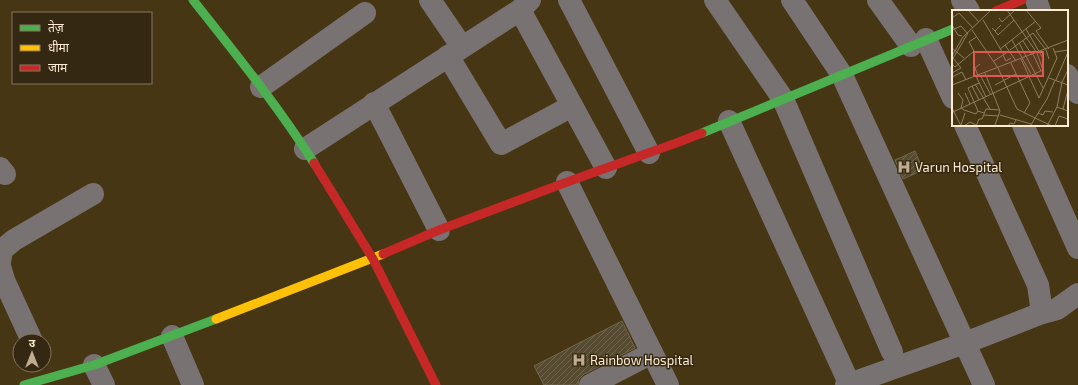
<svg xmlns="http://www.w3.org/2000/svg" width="1078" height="385" font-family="'Exo 2','Noto Sans Devanagari',sans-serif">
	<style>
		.building { fill: url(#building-hatch); stroke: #70674c }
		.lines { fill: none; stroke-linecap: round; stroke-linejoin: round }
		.street { stroke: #797273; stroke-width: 22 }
		.fast { stroke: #4caf50; stroke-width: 9 }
		.slow { stroke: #ffc107; stroke-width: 9 }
		.jam { stroke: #c62828; stroke-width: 9 }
		.labels { text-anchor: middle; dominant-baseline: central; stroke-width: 3; stroke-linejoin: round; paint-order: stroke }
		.poi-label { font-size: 13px; fill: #fdecd1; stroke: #352812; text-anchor: start }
		.inset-road { fill: none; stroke: #8f7f60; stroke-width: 1 }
		.view { fill: #e05952; fill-opacity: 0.15; stroke: #e05952; stroke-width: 2 }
		.inset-edge { fill: none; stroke: #fdecd1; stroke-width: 2 }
	</style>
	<defs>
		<pattern id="building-hatch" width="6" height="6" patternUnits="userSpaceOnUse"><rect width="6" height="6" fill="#564b30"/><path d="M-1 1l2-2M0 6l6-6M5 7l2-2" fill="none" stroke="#6f654d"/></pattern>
	</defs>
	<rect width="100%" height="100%" fill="#463614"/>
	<!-- building -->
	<g class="building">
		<polygon points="915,151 923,170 903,179 895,160"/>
		<polygon points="622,321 635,348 584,374 579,379 578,385 544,385 534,366"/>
	</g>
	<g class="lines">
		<!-- street -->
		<g class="street">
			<polyline points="430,0 462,47"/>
			<polyline points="569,0 649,153"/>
			<polyline points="715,0 783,99 892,352"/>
			<polyline points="792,0 842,75 984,385"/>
			<polyline points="878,0 911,46"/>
			<polyline points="962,0 969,11"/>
			<polyline points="1036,0 1040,11"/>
			<polyline points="520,10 606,168"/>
			<polyline points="926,39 953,98"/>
			<polyline points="448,56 501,144 572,106"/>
			<polyline points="1067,75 1078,93"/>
			<polyline points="261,87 365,13"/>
			<polyline points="374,103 439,230"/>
			<polyline points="729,121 850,385"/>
			<polyline points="965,125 1038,285 1042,313"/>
			<polyline points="1023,125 1078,248"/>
			<polyline points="305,149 520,10 530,0"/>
			<polyline points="0,168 5,174"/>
			<polyline points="567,182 668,385"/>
			<polyline points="0,262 2,250 14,240 93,194"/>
			<polyline points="0,266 4,280 32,341"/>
			<polyline points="172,336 193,385"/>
			<polyline points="94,365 104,385"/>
			<polyline points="590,385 652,353"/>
			<polyline points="846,385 965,343 1042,313 1057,309 1078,294"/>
		</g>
		<!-- fast -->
		<g class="fast">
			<path d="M193,0C235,53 278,106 314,163"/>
			<polyline points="702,133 953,29"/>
			<polyline points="24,385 94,365 216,319"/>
		</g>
		<!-- slow -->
		<polyline class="slow" points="216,319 383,254"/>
		<!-- jam -->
		<g class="jam">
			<polyline points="996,11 1022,0"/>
			<polyline points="314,163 373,259 436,385"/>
			<polyline points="383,254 439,230 567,182 679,142 702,133"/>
		</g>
	</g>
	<!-- icons -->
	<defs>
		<g id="hospital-bare" transform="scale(1.08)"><path d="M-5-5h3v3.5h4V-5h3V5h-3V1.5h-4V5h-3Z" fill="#bdac8f" stroke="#352812" stroke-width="2.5" paint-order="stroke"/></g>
	</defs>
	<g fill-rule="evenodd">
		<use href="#hospital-bare" x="904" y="167"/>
		<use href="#hospital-bare" x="579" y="360"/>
	</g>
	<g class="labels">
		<!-- poi labels -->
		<g class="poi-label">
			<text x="915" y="167">Varun Hospital</text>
			<text x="590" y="360">Rainbow Hospital</text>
		</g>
	</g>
	<!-- overview -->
	<g transform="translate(952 10)">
		<rect width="116" height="116" fill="#463614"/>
		<path class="inset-road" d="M16,0L27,12M74,0L89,18L84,21L97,39M0,8L7,3L21,18M47,8L50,12L63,0M31,10L52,45M0,15L6,25L10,26M40,18L43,21L49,15M74,19L92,50M0,20L9,16L15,23M20,20L46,58L65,99L83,108L95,89L103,70M43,21L46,25L62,10M60,30L79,64M71,31L80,45M67,33L91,78M53,35L64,51M0,38L12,48M48,39L84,11M58,40L81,23L94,40L97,49M103,42L116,40M81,44L89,61M51,45L54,51L59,48M0,46L11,27L39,0M69,49L87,88L105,48L101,38M0,50L16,23M42,51L57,41M59,53L78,93L72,103M0,54L3,57L22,41L17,32L24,27M0,63L9,58L1,48M33,63L48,101L43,115M28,65L39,85M24,66L34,87M26,66L23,58L28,54M0,67L10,62L14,70M97,68L116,75M104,70L116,42M23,74L38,99M0,75L116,30M43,75L64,64M20,76L27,90M6,83L11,90L9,98L12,100L24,104L26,101L32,103M13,83L18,94M105,97L110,72L116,60M0,98L9,116M111,99L116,80M26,101L16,78L27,73M1,102L91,60L85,43L55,0M86,103L91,105L93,101L101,102M32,105L47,106M48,105L79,114M9,115L13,103M79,115L83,108L100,116M12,116L18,112L24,115M24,116L27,109H30L34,99L48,100M56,116L58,113L62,114L64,110M95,116L105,97L116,101M103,116L107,106L116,109"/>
		<path class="view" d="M22,42H91V66H22Z"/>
		<rect width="116" height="116" class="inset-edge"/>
	</g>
	<!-- legend -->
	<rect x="12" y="12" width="140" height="72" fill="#352812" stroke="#85765e"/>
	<rect x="20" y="25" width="20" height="6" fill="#4caf50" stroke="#85765e"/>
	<text x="48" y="32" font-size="12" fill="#fdecd1">तेज़</text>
	<rect x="20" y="45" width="20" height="6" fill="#ffc107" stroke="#85765e"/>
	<text x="48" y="52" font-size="12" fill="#fdecd1">धीमा</text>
	<rect x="20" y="65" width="20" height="6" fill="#c62828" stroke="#85765e"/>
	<text x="48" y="72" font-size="12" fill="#fdecd1">जाम</text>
	<!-- north arrow -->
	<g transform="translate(32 353)"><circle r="19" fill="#352812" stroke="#85765e"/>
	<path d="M0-3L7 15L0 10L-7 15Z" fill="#bdac8f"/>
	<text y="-6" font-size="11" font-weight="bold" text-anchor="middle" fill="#fdecd1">उ</text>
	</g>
</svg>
